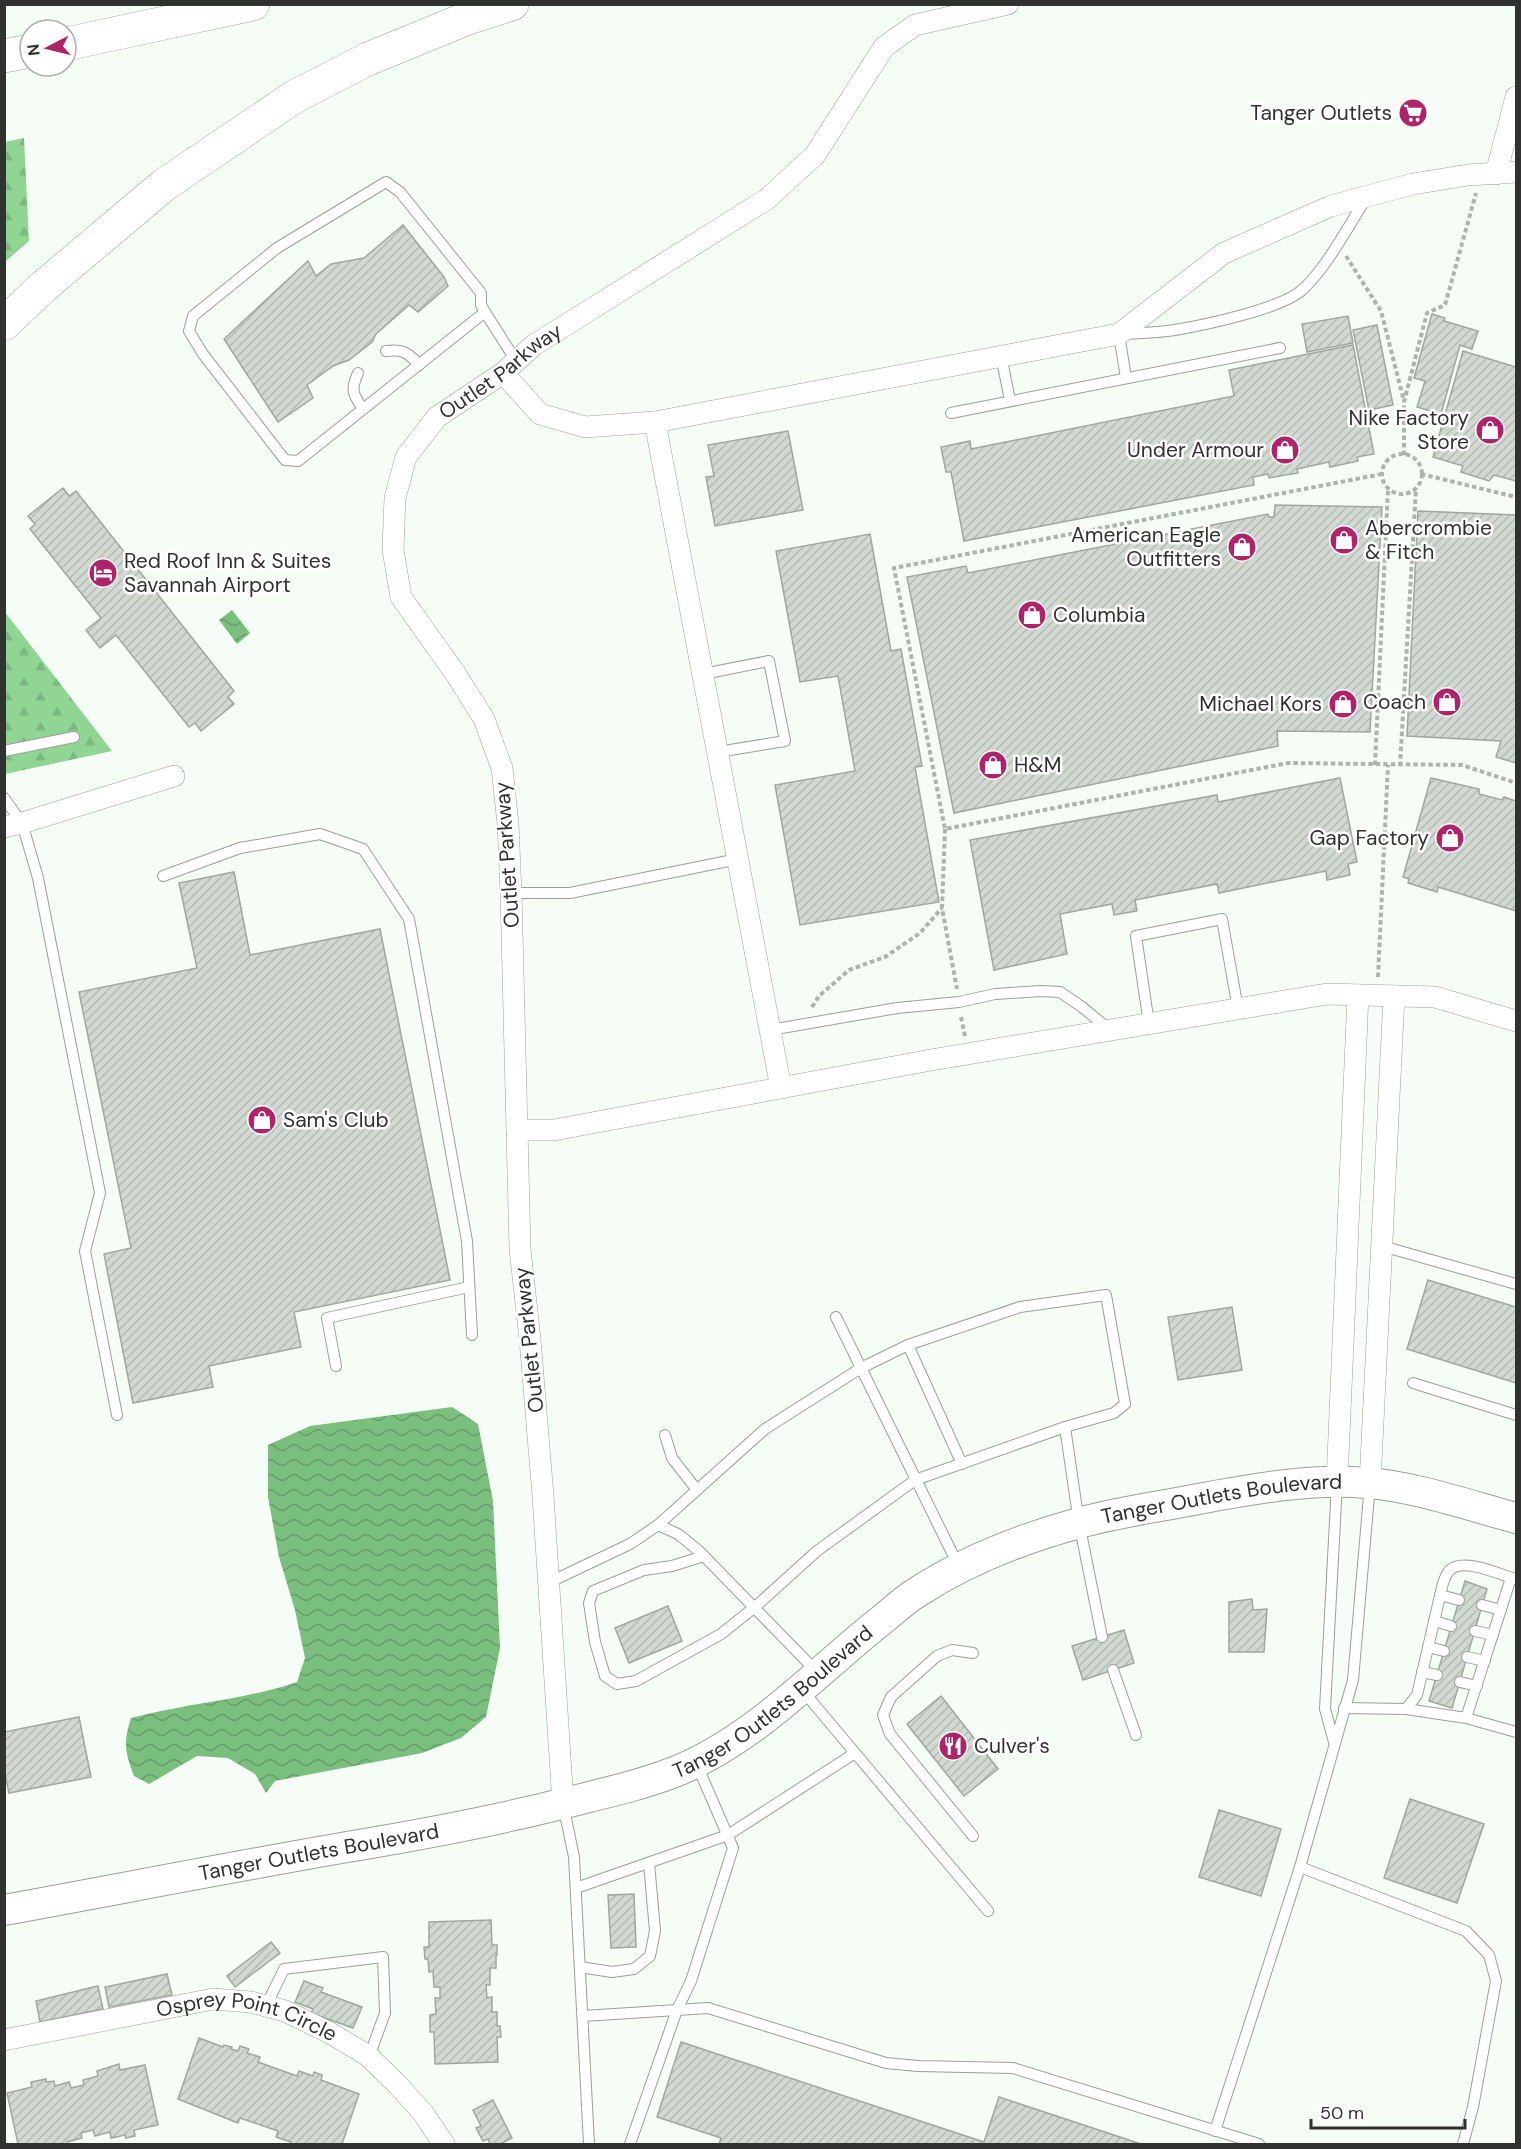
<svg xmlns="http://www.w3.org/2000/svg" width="1521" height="2149" font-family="'DM Sans',sans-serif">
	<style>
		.forest { fill: url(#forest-firs) }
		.water { fill: url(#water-waves) }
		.building { fill: url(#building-hatch); stroke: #a0a6a0; stroke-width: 1.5 }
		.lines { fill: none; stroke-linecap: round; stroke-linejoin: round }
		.lane-casing { stroke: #9aa09a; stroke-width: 12 }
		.street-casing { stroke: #9aa09a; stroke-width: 22 }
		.secondary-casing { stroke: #9aa09a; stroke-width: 32 }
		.highway-casing { stroke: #9aa09a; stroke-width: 34 }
		.path { stroke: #adb3ae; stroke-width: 4; stroke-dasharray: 4.5 3; stroke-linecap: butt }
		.lane { stroke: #fff; stroke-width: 10 }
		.street { stroke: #fff; stroke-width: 21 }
		.secondary { stroke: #fff; stroke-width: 30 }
		.highway { stroke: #fff; stroke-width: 33 }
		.labels { text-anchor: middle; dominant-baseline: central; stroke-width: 5; stroke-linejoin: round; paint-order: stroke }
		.poi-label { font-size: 21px; fill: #2f322f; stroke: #fff; text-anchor: end }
		.street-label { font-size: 21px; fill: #2f322f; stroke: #fff }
	</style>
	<defs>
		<pattern id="forest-firs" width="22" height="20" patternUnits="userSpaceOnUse" patternTransform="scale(1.5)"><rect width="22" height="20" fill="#90d594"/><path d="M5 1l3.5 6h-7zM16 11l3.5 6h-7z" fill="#7cb780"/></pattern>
		<pattern id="water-waves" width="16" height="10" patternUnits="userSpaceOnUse" patternTransform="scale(1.5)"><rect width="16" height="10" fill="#7bbf7f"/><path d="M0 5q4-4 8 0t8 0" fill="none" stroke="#659c68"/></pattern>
		<pattern id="building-hatch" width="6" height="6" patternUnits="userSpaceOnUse" patternTransform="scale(1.5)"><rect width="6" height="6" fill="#d2d8d2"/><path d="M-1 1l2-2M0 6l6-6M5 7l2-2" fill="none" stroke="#b5bab5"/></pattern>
	</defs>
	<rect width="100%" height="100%" fill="#f6fdf7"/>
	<!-- forest -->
	<g class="forest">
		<polygon points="24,138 29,241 5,262 5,142"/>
		<polygon points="5,612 112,751 5,774"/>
	</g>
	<!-- water -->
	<g class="water">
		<polygon points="232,610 250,633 237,644 219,620"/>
		<path d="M452,1407L478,1424L493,1501L500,1648L486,1717L461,1738L422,1753L275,1781L266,1793L255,1774L228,1758L197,1756L149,1784L134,1776C125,1752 123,1743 131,1718C186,1703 244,1700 297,1682L305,1658L295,1610L279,1557L268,1497V1445L310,1426Z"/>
	</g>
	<!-- building -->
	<g class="building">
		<polygon points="403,225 444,277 448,286 418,312 409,305 376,334 372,342 349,360 333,366 307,385 313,398 278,422 224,339 308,261 316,276 331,264 364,258"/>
		<polygon points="1432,314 1445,318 1444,321 1478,331 1472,349 1460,345 1441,414 1417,407 1425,381 1414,378"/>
		<polygon points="1348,316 1353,343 1307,352 1302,324"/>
		<polygon points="1377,325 1393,405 1369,410 1353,330"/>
		<polygon points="1353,345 1374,454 1357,457 1358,461 1330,467 1329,462 1297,469 1298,473 1269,478 1268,474 1253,477 1254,485 964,541 951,472 946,472 941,447 970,441 971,449 1234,396 1229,370"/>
		<polygon points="1463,351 1516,367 1516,481 1494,475 1489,481 1461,472 1463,466 1433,457"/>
		<polygon points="788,431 803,510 715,526 706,477 714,476 708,445"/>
		<polygon points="63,488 69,496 76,491 234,691 228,697 234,704 201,731 195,723 189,727 116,635 100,648 86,630 101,618 30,529 35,524 28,516"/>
		<polygon points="1275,505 1382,507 1370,732 1277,731 1278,746 954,813 907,577 966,566 968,573 1268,514 1269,517 1274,517"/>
		<polygon points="1418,511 1516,515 1516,763 1496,757 1501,741 1407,736"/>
		<polygon points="870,534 891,651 901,649 922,766 915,767 939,902 800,925 775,785 855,771 838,676 800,682 776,551"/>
		<polygon points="1340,778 1357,862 1348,864 1350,875 1327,880 1326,871 1219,893 1217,884 1135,900 1137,911 1114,915 1112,904 1060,914 1067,954 994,970 970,840 1217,795 1218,802"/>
		<polygon points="1431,778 1479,789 1479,794 1502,800 1504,797 1516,801 1516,911 1438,887 1437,892 1408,883 1409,879 1403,877"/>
		<polygon points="234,872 250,955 380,929 450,1280 294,1312 301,1347 209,1366 213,1387 133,1403 104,1254 131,1248 79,992 197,968 179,883"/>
		<polygon points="1428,1280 1516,1307 1516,1383 1407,1349"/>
		<polygon points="1232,1307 1242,1370 1178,1380 1168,1317"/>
		<polygon points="1465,1581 1487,1589 1452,1708 1429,1701"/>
		<polygon points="1252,1599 1253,1610 1267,1609 1264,1652 1229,1652 1229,1602"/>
		<polygon points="668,1606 682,1641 629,1663 615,1628"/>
		<polygon points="1124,1630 1134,1663 1083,1680 1072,1646"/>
		<polygon points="941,1696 998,1769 964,1796 907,1724"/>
		<polygon points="79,1717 91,1777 9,1793 4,1769 4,1732"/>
		<polygon points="1410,1799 1484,1824 1457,1903 1384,1878"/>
		<polygon points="1219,1810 1281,1829 1261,1896 1199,1877"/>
		<polygon points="634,1894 636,1947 611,1948 608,1895"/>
		<polygon points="491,1920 492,1945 497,1945 497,1955 496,1955 496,1968 490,1968 490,1985 486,1985 487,1998 492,1997 492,2012 497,2012 497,2026 500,2026 501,2037 497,2037 498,2062 435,2064 434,2032 430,2032 430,2015 436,2014 435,1998 440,1998 440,1987 434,1987 433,1971 429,1972 428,1959 425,1959 424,1947 429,1947 429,1922"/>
		<polygon points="271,1942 280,1953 235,1987 227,1976"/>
		<polygon points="167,1974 172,1995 109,2007 105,1987"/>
		<polygon points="304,1981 323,1988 321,1992 362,2007 353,2028 311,2013 313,2009 295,2002"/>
		<polygon points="98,1986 103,2009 40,2022 36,2001"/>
		<polygon points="199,2038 223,2047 224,2045 232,2047 231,2049 238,2051 240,2046 249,2049 247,2053 260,2057 258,2062 297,2076 299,2071 313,2076 314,2072 322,2075 321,2080 359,2094 342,2144 290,2144 291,2142 276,2137 278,2131 240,2118 238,2123 178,2099"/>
		<polygon points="681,2042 984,2142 999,2097 1141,2144 719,2144 721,2138 657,2117"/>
		<polygon points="119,2064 120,2070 145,2065 158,2125 134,2130 135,2136 126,2138 125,2135 111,2138 110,2132 95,2136 93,2130 81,2133 82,2138 67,2142 68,2144 18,2144 7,2093 32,2087 31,2082 46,2079 46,2082 54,2081 55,2086 69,2082 71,2088 84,2085 83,2080 98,2076 97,2071"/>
		<polygon points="493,2100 512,2138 500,2144 490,2144 488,2139 483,2141 476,2128 481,2126 473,2110"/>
	</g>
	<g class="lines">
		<!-- lane casing -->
		<g class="lane-casing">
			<g id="lane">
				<polyline points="485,312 298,461 285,460 203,354 189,331 193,316 277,248 386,182 400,192 481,293 481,305 485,312 516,361"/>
				<path d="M386,351C402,349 408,352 419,365"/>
				<polyline points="1001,356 1010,400"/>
				<path d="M358,373C350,391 353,394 363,409"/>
				<path d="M1126,378L1119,334C1138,333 1157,333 1175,330C1204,325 1281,309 1302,290C1326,269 1348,226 1366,199"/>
				<polyline points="951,413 1280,348"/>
				<polyline points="703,674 769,661 785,741 718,752"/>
				<polyline points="4,751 74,737"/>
				<polyline points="4,798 22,823 38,878 100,1193 85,1251 117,1415"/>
				<polyline points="163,876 240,848 320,834 363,849 409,919 467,1241 472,1335"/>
				<polyline points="511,893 570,893 738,859"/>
				<polyline points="1149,1024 1136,936 1222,919 1238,1009"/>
				<polyline points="770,1030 897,1008 959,1002 995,994 1041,991 1060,992 1082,1007 1110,1030"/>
				<polyline points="1382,1246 1516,1284"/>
				<polyline points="836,1317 959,1567"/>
				<polyline points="336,1366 327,1318 469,1287"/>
				<polyline points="1413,1383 1516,1415"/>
				<polyline points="1065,1427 1079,1523 1102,1637"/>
				<polyline points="665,1435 672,1458 697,1490"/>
				<polyline points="658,1525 765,1429 861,1368 908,1345 962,1464"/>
				<polyline points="704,1556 672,1566 644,1570 593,1591 589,1603 595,1642 605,1676 617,1684 636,1681 721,1634 755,1607 817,1551 915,1480 1065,1427 1114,1413 1125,1404 1106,1295 1020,1307 908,1345"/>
				<polyline points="550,1582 630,1544 658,1525 678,1534 699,1551 818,1673"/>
				<polyline points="1440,1595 1459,1600"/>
				<polyline points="1482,1605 1501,1610"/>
				<polyline points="1434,1621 1451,1626"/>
				<polyline points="1475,1631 1493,1635"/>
				<polyline points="1428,1647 1444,1651"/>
				<polyline points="973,1653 952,1650 937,1656 891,1697 883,1715 890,1734 973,1836"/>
				<polyline points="1467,1657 1485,1661"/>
				<polyline points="1113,1670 1136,1735"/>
				<polyline points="1422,1672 1437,1675"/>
				<polyline points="1460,1682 1477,1686"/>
				<polyline points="803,1691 988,1911"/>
				<path d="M1344,1708L1406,1709L1417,1695L1443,1583C1445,1579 1446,1573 1450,1570C1464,1557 1500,1575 1516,1579"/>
				<polyline points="1406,1709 1466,1718 1511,1578"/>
				<polyline points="1466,1718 1516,1732"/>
				<polyline points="1334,1742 1325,1709 1337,1483"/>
				<polyline points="563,1804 574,1857 589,2144"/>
				<polyline points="1300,1867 1466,1931 1489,1955 1496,1981 1473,2107 1463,2144"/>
				<polyline points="576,1888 728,1835 855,1753"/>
				<polyline points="580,1967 612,1972 634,1969 650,1956 655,1931 649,1863"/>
				<polyline points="266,2006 284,1969 383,1957 385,2013 369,2057"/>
				<polyline points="583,2016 708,2008 886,2063 918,2066 1013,2068 1259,2144"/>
				<polyline points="1215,2131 1300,1867 1353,1680 1370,1484"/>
				<polyline points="630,2144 677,2010 691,1981 733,1848 697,1765"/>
			</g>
		</g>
		<!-- street casing -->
		<g class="street-casing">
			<g id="street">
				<polyline points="1496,174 1516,97"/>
				<polyline points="503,373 540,414 585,427 655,422 1119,334 1224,253 1331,206 1413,184 1468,175 1516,172"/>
				<polyline points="655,422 781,1088"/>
				<polyline points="4,827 22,823 174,776"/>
				<polyline points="517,1130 554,1130 931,1060 1327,994 1435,997 1516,1021"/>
				<polyline points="1337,1482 1358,995"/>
				<polyline points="1370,1483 1394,996"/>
				<path id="s1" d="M563,1803L543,1496L530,1339L520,1249L511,893L508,824L502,768L484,719L455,673L401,597L393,550L395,498L406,457L437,417L503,373L534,345L767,199L815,155L884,47L915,25L1008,4"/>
				<path id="s2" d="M4,2040L213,1999L251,2002L285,2011L330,2033L367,2055L398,2085L423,2113L444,2144"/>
			</g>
		</g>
		<!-- secondary casing -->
		<g class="secondary-casing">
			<g id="secondary">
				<path id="s3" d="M4,1910C119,1889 232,1867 347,1847C419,1835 490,1822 561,1804C600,1794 639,1786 677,1771C755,1739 813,1675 878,1623C891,1613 903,1601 916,1593C965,1561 1024,1538 1079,1523C1118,1512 1159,1507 1198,1499C1254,1489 1310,1478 1367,1483C1413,1486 1471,1506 1516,1518"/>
			</g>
		</g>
		<!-- highway casing -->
		<g class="highway-casing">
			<g id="highway">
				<polyline points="66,44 253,4"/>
				<polyline points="4,56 30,51"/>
				<polyline points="4,324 43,287 164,185 294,97 368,59 468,18 512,4"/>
			</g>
		</g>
		<!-- path -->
		<g class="path">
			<polyline points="1346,256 1381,311 1404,401"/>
			<circle cx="1402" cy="474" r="20"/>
			<polyline points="1404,455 1404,402 1427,313 1445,305 1476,193"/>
			<polyline points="1382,474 894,568 945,829 1288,763 1462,765 1516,783"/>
			<polyline points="1421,474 1516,497"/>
			<polyline points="1375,765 1388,489"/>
			<polyline points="1400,766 1416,488"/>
			<polyline points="945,829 942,908 957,989"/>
			<polyline points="1378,977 1388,765"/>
			<polyline points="812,1007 819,996 849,970 885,957 920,933 942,908"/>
			<polyline points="961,1017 965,1036"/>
		</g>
		<!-- lane -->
		<use href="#lane" class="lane"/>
		<!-- street -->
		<use href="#street" class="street"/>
		<!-- secondary -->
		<use href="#secondary" class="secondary"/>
		<!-- highway -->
		<use href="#highway" class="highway"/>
	</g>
	<!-- icons -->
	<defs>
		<g id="supermarket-disc" transform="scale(1.5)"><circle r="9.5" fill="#ad2568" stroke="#fff"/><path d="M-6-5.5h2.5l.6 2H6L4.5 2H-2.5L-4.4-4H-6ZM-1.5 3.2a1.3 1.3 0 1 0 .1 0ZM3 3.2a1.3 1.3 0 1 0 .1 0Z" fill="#fff"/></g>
		<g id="shop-disc" transform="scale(1.5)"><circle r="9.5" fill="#ad2568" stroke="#fff"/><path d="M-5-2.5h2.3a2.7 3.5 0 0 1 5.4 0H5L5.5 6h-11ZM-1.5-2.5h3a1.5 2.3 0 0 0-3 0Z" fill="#fff"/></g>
		<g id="hotel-disc" transform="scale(1.5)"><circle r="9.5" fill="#ad2568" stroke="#fff"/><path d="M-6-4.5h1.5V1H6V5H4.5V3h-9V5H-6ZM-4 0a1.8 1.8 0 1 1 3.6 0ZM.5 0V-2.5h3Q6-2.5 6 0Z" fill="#fff"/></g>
		<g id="restaurant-disc" transform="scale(1.5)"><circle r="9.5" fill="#ad2568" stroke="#fff"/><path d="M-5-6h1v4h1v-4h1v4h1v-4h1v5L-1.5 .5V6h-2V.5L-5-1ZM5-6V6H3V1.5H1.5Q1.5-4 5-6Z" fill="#fff"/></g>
	</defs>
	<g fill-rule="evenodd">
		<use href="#supermarket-disc" x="1413" y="113"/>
		<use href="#shop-disc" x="1490" y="430"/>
		<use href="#shop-disc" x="1285" y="450"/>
		<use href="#shop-disc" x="1344" y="540"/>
		<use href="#shop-disc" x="1242" y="547"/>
		<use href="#hotel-disc" x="103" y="573"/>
		<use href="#shop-disc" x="1032" y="615"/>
		<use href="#shop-disc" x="1447" y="702"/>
		<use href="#shop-disc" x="1343" y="704"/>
		<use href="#shop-disc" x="993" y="765"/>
		<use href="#shop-disc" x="1450" y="838"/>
		<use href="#shop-disc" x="262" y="1120"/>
		<use href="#restaurant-disc" x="953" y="1746"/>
	</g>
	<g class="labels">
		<!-- poi labels -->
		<g class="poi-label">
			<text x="1392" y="113">Tanger Outlets</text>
			<text x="1469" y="418">Nike Factory<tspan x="1469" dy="24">Store</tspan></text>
			<text x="1264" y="450">Under Armour</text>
			<text x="1365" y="528" text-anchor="start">Abercrombie<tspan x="1365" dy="24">&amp; Fitch</tspan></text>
			<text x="1221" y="535">American Eagle<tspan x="1221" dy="24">Outfitters</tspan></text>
			<text x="124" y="561" text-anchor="start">Red Roof Inn &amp; Suites<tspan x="124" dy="24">Savannah Airport</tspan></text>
			<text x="1053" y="615" text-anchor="start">Columbia</text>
			<text x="1426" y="702">Coach</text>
			<text x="1322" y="704">Michael Kors</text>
			<text x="1014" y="765" text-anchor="start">H&amp;M</text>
			<text x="1429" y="838">Gap Factory</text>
			<text x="283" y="1120" text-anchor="start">Sam's Club</text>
			<text x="974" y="1746" text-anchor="start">Culver's</text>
		</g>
		<!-- street labels -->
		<g class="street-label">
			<text stroke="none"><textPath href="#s1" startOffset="1508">Outlet Parkway</textPath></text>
			<text transform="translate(507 855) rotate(-94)">Outlet Parkway</text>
			<text transform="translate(529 1340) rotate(-96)">Outlet Parkway</text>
			<text stroke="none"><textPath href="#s3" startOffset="1310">Tanger Outlets Boulevard</textPath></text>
			<text stroke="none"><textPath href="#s3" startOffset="806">Tanger Outlets Boulevard</textPath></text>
			<text stroke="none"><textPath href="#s3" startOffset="320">Tanger Outlets Boulevard</textPath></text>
			<text stroke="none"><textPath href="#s2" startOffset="249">Osprey Point Circle</textPath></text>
		</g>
	</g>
	<!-- border -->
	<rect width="1521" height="2149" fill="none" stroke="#2f322f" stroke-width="12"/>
	<!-- north arrow -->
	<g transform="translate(48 48) rotate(263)"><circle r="28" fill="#ffffff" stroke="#acadac" stroke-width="1.5"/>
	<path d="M0-4.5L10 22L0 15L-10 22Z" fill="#ad2568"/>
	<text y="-9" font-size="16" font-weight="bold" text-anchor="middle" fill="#2f322f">N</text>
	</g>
	<!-- scale -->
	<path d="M1311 2119v9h154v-9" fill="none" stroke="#2f322f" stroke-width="3"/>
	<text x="1320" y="2119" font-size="18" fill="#2f322f" stroke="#ffffff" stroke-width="4.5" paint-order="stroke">50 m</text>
</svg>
